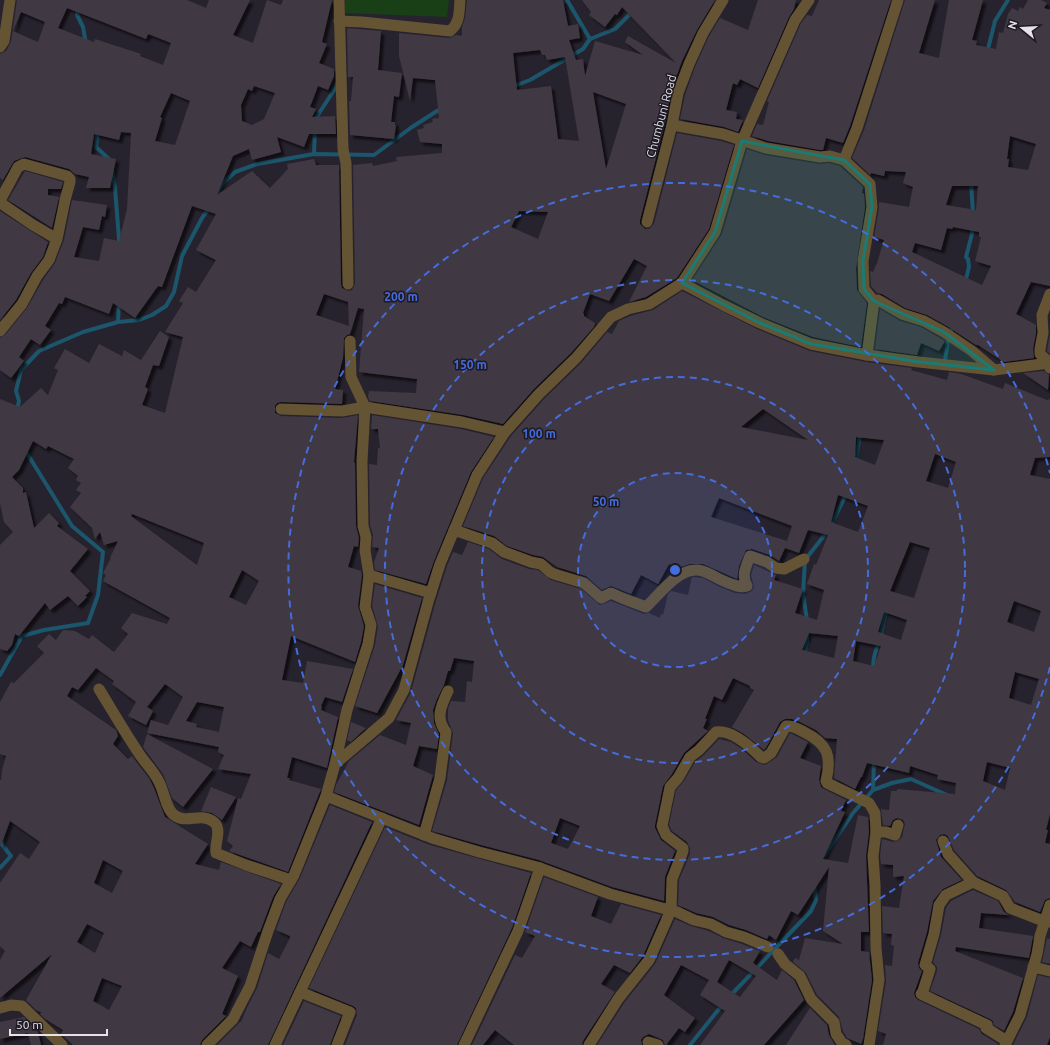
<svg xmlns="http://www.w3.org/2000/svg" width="1050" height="1045" font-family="Ubuntu,sans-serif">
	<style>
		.green { fill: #193f17 }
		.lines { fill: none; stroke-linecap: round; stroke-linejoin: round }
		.stream { stroke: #1b566c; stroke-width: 4 }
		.building { fill: #413842; fill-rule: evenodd; filter: url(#shadow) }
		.street { stroke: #655434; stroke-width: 11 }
		.marked { fill: #1a7b74; fill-opacity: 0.2; stroke: #1a7b74; stroke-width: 3; stroke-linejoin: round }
		.ring { fill: none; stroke: #456cdc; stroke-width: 2; stroke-dasharray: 7 5 }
		.labels { text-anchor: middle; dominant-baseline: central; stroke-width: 3; stroke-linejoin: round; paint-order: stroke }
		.street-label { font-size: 12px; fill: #e5e2ea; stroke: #1e1a24 }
		.centre { fill: #456cdc; stroke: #1e1a24; stroke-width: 2 }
		.ring-label { font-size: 12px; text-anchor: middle; font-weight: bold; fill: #456cdc; stroke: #1e1a24; stroke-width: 3; stroke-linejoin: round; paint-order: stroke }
	</style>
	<defs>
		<filter id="shadow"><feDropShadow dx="3.5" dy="3.5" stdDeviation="1" flood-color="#0009"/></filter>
	</defs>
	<rect width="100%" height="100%" fill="#27232e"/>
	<!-- green -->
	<polygon class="green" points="345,0 449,0 447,17 345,13"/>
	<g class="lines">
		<!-- stream -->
		<g class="stream">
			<polyline points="80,0 77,15 83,27 86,44"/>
			<polyline points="567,0 590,39"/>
			<polyline points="987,53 995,21 1008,0"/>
			<polyline points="512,87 530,80 583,49 590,39 615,29 633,11"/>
			<polyline points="316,122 316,118 336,87 337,83"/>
			<polyline points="98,129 96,147 109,159 110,161"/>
			<polyline points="314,154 315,129"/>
			<polyline points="112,171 115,188 119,239 119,244"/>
			<polyline points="971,182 973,213"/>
			<polyline points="218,192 222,184 235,172 257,164 314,154 374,155 412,127 437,111 443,109"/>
			<polyline points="965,283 969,267 968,259 966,257 974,226"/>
			<polyline points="118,322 119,302"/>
			<polyline points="945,360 948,341 953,324"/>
			<polyline points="17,410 19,401 16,391 21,370 39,351 83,332 118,322 139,320 152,315 166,306 174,292 182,256 202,218 210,207"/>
			<polyline points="856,463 860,432"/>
			<polyline points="807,620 803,594 805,560 830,528 846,494"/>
			<polyline points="804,656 807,643 807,633"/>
			<path d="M873,670C873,657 875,653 879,642C882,631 884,619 887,608"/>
			<polyline points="0,675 22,636 44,630 88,623 98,595 103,552 72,526 25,450"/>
			<polyline points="873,790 874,761"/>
			<polyline points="0,842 11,856 0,868"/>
			<polyline points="824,856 853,813 873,790 892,783 911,779 947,795"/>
			<polyline points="730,996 811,911 816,900 814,884"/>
			<polyline points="690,1045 723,1004"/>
		</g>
	</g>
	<!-- building -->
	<g class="building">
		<path d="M17,0H187L206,8L209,0H250L233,35L253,43L267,0L281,5L283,0H332L322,42L327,44L319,63L334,69V76L328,90L318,86L310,107L316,109L312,117L335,116L336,134H309L304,147L277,137L281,152L252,160L249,149L233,156L217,195L252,171L270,188L288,169L287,164L314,159L316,165H339L341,284L342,288L348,291L352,290L355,284L353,165L372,163L373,166L397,161L396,157L442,153V144L420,142L417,130L424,128L423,125L433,122L432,119L439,118L435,80L413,78L410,101L399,56V33L449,38L456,35L462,36V27L465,18L467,0H563L568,26L578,24L580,38L569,40L576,60L583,59L585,76L595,41L643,55L625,42L628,36L676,63L622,7L617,15L615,14L605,27L589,15L591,12L582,0H715L697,30L682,61L671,91L665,123L640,220V224L645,229H649L654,224L677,133L721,141L734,145L709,229L677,278L646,297L629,302L647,266L634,259L609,301L590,294L583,313L584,314V316L595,323L594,327L571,353L534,389L503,424L463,415L370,401L368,397L369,391L416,393L417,379L359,372L364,309L358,308L350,334L347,335L344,338L343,358L335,389L343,390L342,404L281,402L277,403L275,406V413L281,416L342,418L358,415L354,462L355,463L356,526L359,538L358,547L354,546L348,567L361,571L362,575L358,606L364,626L361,642L355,662L291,636L282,680L303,683L307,661L353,669L342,702L325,697L321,706L322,707L321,710L338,717L327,768L292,757L287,778H290L289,780L321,789L288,872L229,851L233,846L227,841L238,798L241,799L251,774L218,769L224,755L218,752L219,747L147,733L151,720L168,725L183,697L165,684L147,707L153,711L146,725L128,716L136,702L112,684L114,681L96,668L78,690L72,687L67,696L116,730L118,736L113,744L128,759L132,756L149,778L154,788L165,817L208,844L195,864L219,870L221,862L281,884L273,897L260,932H258L251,947L240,941L222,968L238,976L222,1014L226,1016L202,1040L200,1045H73L61,1034L63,1030L45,1019L40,1014L42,1013L36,1010L26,1000L52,954L0,998V960L5,951L0,946V883L20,853L29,859L40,842L10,821L1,845H0V780H1L2,770L6,756L0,754V702L11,682L14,683L44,653L37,646L49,634L56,640L63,630L75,631L89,639L92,635L114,652L128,634L121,628L132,613L167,624L170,618L103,581L106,575L103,573L111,558H110L118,541L104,545L100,532L95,539L92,528L70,507L81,493L76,490L81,483L76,480L78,476L68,468L74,459L48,446L46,449L33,441L19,470L12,477L23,488V493L26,492L34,528L49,513L59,523L57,526L88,549L70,571L90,591L85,596L87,597L78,606L68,596L50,610L45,603L19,636L15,634L12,645L7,651L0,649V545L13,532L4,522L0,503V399L20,407L41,388L48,395L58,370L54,368L65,349L89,363L99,344L122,356L124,350L141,360L160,331L169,337L159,366L153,365L145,387L148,389L142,405L165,413L183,337L165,332L183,303L179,301L188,287L196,292L216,260L196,250L216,214L192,206L162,287L158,286L135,318L113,303L109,314L65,297L62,304L59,303L45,326L51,330L40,345L31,339L19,357L24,361L11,378L0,370V338L5,335L27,308L43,280L55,263L64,240L72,200L107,205L105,217L102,216L99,230L83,227L74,257L99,261L104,238L119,241L127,209L131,133L121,132L119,140L94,134L91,154L116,159L110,188H86L89,177L75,174L69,169L25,157L14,161L3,180L0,178V54L6,51L11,42ZM67,8L146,39L148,34L171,43L163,65L140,56L141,54L95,39L94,42L58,28ZM21,12L45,22L38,42L13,31ZM540,50L542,55H545L547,60L565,57L579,141L558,139L551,86L517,90L513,53ZM254,86L275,93L264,119L252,125L242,121L241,105L248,89L252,91ZM593,92L626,104L606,169ZM171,93L190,101L175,145L155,141L162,118L160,117ZM519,211L548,212L538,239L511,227ZM324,294L348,302L349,326L316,315ZM132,514L204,543L197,565L131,516ZM242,570L259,581L246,605L229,597ZM197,702L224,707L219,732L196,727L197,724L186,721ZM103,860L123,871L112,893L94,883ZM87,924L104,933L95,953L77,942ZM102,978L122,986L109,1010L93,1001Z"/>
		<polygon points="758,0 796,0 794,9 789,17 758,88 740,79 737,85 733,83 726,110 737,112 736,119 743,120 738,132 724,127 680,119 685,95 695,67 709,36 720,18 748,30"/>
		<polygon points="819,0 891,0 850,126 843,143 826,138 823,150 820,150 768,141 752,136 757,124 763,125 769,102 767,101 801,23 807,15 812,16"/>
		<path d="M905,0H935L919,53L939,58L949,0H983L972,40L977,41L976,45L996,49L999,32L1003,33L1008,14L1012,8L1018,11L1020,7L1023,9L1028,0H1041L1047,3L1044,8L1050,10V286L1031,282L1016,314L1036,325V333L1033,349L1034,358L1004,362L978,345H976L947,326L927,315L905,308L882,294L877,293L871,286L870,271L873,272L877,263L884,240L874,237L879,208V202L909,207L913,187L903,183L906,172L885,171L884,176L871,173L870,175L852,158L864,130ZM1010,136L1036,144L1028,170L1008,167L1009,159H1007ZM952,186H978L976,210L946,205ZM953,227L979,232V237H981L975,261L991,266L982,285L912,252L915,243L941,250L947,228L952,229Z"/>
		<polygon points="347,28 381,31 378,70 402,73 399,97 394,96 391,122 395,122 395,125 396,125 394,139 350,135 349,101 351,101 353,77 348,77"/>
		<polygon points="747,149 765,155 819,164 829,163 840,166 863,187 862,193 864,194 865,207 856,268 857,290 867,303 861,347 813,337 763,317 692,280 722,234"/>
		<polygon points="25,171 63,182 61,189 48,189 48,195 59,197 52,228 8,200"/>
		<polygon points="0,211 48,242 43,257 31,273 16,300 0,320"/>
		<path d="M682,291L757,329L810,351L866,362L912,368L911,370L947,380L949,372L961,374L1003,389L1005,383L1047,400L1050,399V457L1035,458L1030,475L1050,479V814L1046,830H1048L1045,843L1050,844V898L1045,900L1040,912L1015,902L1006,890L977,876L954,850L948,836L944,834L940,835L936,840L941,857L962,880L943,889L933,901L927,932L918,963L919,968L922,971L914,993L915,997L918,1000L979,1029L982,1034L998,1044V1045H883L886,1034L878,1031L886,981L885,965L892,966L894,946L891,945L892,934L883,933L882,906L899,908L904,876L893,877V865L881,864L880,856L882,839L893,842L899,840L902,837L905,824L903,820L897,818L893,820L890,826L883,825L881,809L889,810L891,791H897V789L955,794L956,783L937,779L938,775L910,766L909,773L867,763L862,777H861L855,789L834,778L837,739L825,738L816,730L798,721L792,719H785L780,722L766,748L764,750L744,734L732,727L754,690L750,688V686L733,678L722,700L714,696L705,719H707L703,728L708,731L684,753L672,774L663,786L655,825V828L661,840L675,851L665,877L664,901L612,887L539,860L481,845L432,831L447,780L453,733L448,720V709L451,701L465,702L467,681L472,682L474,661L454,658L450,671H448L444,685L437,699L433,710L434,723L439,734L437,749L419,746L413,766L433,775L419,825L334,792L336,785L349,761L380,735L406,745L411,723L396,720L411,692L435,604L447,566L453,552L462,555L468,542L489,549L502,559L529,569L538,570L551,580L581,589L600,605L611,601L644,614L649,613L660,618L661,614L663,615L668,594L671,591L688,595L692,577L703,578L720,587L735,593L745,594L752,591L754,587L751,575L754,565L776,575L774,580L803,589L795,613L817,620L824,590L807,584L814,564L816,565L828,535L808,530L799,553L785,548L779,561L770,555L752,549L746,550L739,566L737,579L703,564H690L678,568L669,564L658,584L641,575L631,594L611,586L602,590L586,576L557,567L543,557L533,555L507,546L494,536L463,526L483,478L511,436L544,399L581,363L607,332L612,334L619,321L630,316L653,310ZM763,409L808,440L741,427ZM856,437L884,440L875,465L855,457ZM935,454L956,462L948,488L926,481ZM838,495L868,506L858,532L831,522ZM719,498L792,526L787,541L711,517ZM910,542L930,548L914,598L890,591ZM1014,601L1041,611L1034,632L1007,622ZM884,612L907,620L901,640L878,632ZM809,633L838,636L834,658L802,650ZM856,641L881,646L874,666L853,661ZM1015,672L1039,679L1031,705L1009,698ZM987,762L1010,768L1005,790L983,781ZM560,818L580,826L568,849L551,843Z"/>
		<polygon points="880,309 900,321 921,327 945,341 939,351 921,343 917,355 875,349"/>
		<polygon points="1050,314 1050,354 1047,351 1050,334"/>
		<polygon points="1044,371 1049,375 1048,390 1023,373"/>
		<polygon points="372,415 461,429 494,437 471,472 434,561 426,584 375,570 374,562 379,548 372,547 373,535 370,525 369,464 377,465 378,448 380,448 378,429 371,429"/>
		<polygon points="375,584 422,598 403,665 377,713 355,706 375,645 378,626 372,606"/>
		<polygon points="351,722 366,728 351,742 347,740"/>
		<polygon points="790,733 808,742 800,758 821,766 819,780 821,787 824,789 846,800 841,811 845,812 823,859 848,863 858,815 868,817 869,832 866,856 869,932 861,932 861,951 869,952 872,980 863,1039 861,1044 847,1038 843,1031 839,1017 817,995 806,973 793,962 795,958 799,960 805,938 843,944 823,931 829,867 798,915 791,911 776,940 769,935 767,939 746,930 729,925 713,917 696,913 678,905 679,880 690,854 690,848 687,842 672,831 669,825 676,790 684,781 695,762 704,755 719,739 731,742 742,749 756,762 765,765 777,757"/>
		<polygon points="147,734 213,769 183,807 172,798 163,774 143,747"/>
		<polygon points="211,787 236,797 222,820 212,813 201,811"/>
		<polygon points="330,805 372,822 268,1045 217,1045 240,1022 241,1022 246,1010 257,988 268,953 279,959 290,938 290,936 276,930 286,902 300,878"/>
		<polygon points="385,827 430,845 531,873 512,928 457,1045 345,1045 357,1015 356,1008 353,1006 309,988"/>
		<polygon points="544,877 598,897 591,916 611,924 621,904 661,915 643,956 630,973 614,965 601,984 615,992 583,1041 582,1045 514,1045 495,1030 483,1045 472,1045 515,955 522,958 535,936 525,932"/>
		<polygon points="973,890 998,901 1004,912 1009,915 981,913 979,928 1033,936 1029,958 956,947 955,951 1023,978 1013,1012 1004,1031 994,1025 993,1021 990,1019 930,991 937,971 937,967 933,962 941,935 946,908 951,901"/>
		<path d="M675,919L691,926L709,931L723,938L742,944L760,951L753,963L777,980L782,970L794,980L804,1000L764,1045H700L725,1011L700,995L709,980L681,965L664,995L695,1018L685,1032L679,1028L666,1045H665L663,1040L649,1034L643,1037L641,1040L642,1045H597L624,1003L655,964ZM729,960L756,976L740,997L717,982Z"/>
		<polygon points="1047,938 1050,939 1050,964 1042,962"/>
		<polygon points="1038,975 1050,978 1050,1037 1047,1045 1013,1045 1027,1017"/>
		<polygon points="304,1001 341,1016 330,1045 283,1045"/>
		<polygon points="810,1008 827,1025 829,1035 835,1045 786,1045"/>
		<polygon points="24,1017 38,1032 41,1045 31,1045 28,1033 0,1039 0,1022"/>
	</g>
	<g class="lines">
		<!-- street -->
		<g class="street">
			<polyline points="339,0 343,149 346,163 348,284"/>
			<path d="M339,21L362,22L450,31C460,23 459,12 460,0"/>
			<polyline points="0,47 4,41 10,0"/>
			<polyline points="672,125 723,134 766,148 820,157 830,156 844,160"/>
			<polyline points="647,222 672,125 678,93 689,64 703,33 723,0"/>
			<polyline points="682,283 723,305 760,323 811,344 867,355 919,362 994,370 1050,363"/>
			<polyline points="874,301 878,300 902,314 924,321 944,332 972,351 994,370"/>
			<polyline points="0,331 22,304 37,276 49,260 57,239 65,200 70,182 70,179 67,176 24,164 18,167 2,197 1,200 2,204 33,225 57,239"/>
			<polyline points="867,355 874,301 864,289 863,261 872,207 870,184 844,160 857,128 898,0"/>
			<polyline points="1050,368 1049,362 1040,354 1040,349 1043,333 1042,315 1050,294"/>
			<polyline points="281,409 342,411 365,407 462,422 505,432"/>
			<path d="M454,530L492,543L504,552L531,562L541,564L550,572L554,574L584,583L601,598L611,593L622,598L646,607C659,595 678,568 698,570C708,571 717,579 726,582C733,585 740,588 747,586C741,575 746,567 750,556L767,562L776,568L784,569L804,559"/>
			<polyline points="369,575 431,593"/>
			<path d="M99,689C112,710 124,731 138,752C144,762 154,771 159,782C164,791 166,809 174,815C187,825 202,811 215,823C222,831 214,844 216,853L246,865L291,880"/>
			<polyline points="335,764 347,710 368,644 371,625 365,607 369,575 365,550 366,537 363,526 362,461 365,407 351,377 350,341"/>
			<polyline points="326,796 432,838 479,852 537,867 610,894 677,912 694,920 711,924 726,932 744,937 768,947"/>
			<path d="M424,835L440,778L446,732C435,718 441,706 448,691"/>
			<polyline points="943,841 948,854 973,882 1003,896 1010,908 1046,922 1050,922"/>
			<polyline points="973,882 946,895 939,905 934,934 925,965 930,969 923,991 921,994 987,1025 986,1028 1007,1041"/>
			<polyline points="778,954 785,964 800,976 811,999 834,1022 836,1034 842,1043 846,1045"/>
			<polyline points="1033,967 1050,971"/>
			<polyline points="300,992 350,1012 337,1045"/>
			<polyline points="0,1008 11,1005 22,1006 62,1045"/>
			<polyline points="648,1042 658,1045"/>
			<polyline points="207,1045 233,1019 250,986 268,931 280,899 294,875 326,796 335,764 389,718 404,690 428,602 440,564 477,475 505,432 539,394 576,358 611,317 628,309 649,304 682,283 715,232 742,141 795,20 809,0"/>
			<polyline points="275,1045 382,818"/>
			<polyline points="464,1045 518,931 540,868"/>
			<path d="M589,1045L618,999L649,960L671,910L672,879L683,851V848L666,835L662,826L670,787L678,778L690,757L699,750L716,732C731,729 751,747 761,757L764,758L771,753L786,726C793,725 798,729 804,732C828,744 832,756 826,781L827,783L869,803L875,813L876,832"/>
			<polyline points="869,1045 879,980 876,948 875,885 873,856 876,832 886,832 895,835 898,825"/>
			<polyline points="1005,1045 1020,1015 1037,954 1040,936 1050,905"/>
		</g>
	</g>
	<!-- marked area -->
	<path class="marked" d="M742,141L844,160L870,184L872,207L863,261L864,289L874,301L944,332L994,370L919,362L811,344L760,323L682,283L715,232Z"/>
	<!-- distance rings -->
	<circle cx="675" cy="570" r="97" fill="#456cdc" fill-opacity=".12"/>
	<g class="ring">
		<circle cx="675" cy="570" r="97"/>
		<circle cx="675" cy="570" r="193"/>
		<circle cx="675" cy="570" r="290"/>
		<path d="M1050 667A387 387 0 1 1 1050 473"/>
	</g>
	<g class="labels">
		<!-- street labels -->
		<g class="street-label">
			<text transform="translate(661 116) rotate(-75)">Chumbuni Road</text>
		</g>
	</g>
	<circle cx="675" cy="570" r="6" class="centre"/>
	<g class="ring-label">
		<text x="401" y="301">200 m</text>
		<text x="470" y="369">150 m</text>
		<text x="539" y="438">100 m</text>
		<text x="606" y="506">50 m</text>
	</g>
	<!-- north arrow -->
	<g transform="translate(1022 28) rotate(288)" stroke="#1e1a24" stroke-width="3" paint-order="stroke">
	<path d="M0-3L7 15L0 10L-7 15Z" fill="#e5e2ea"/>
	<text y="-6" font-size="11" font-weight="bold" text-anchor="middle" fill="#e5e2ea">N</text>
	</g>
	<!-- scale -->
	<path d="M10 1029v6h97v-6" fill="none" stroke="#e5e2ea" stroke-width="2"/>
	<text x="16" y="1029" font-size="12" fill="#e5e2ea" stroke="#1e1a24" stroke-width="3" paint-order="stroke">50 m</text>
</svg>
